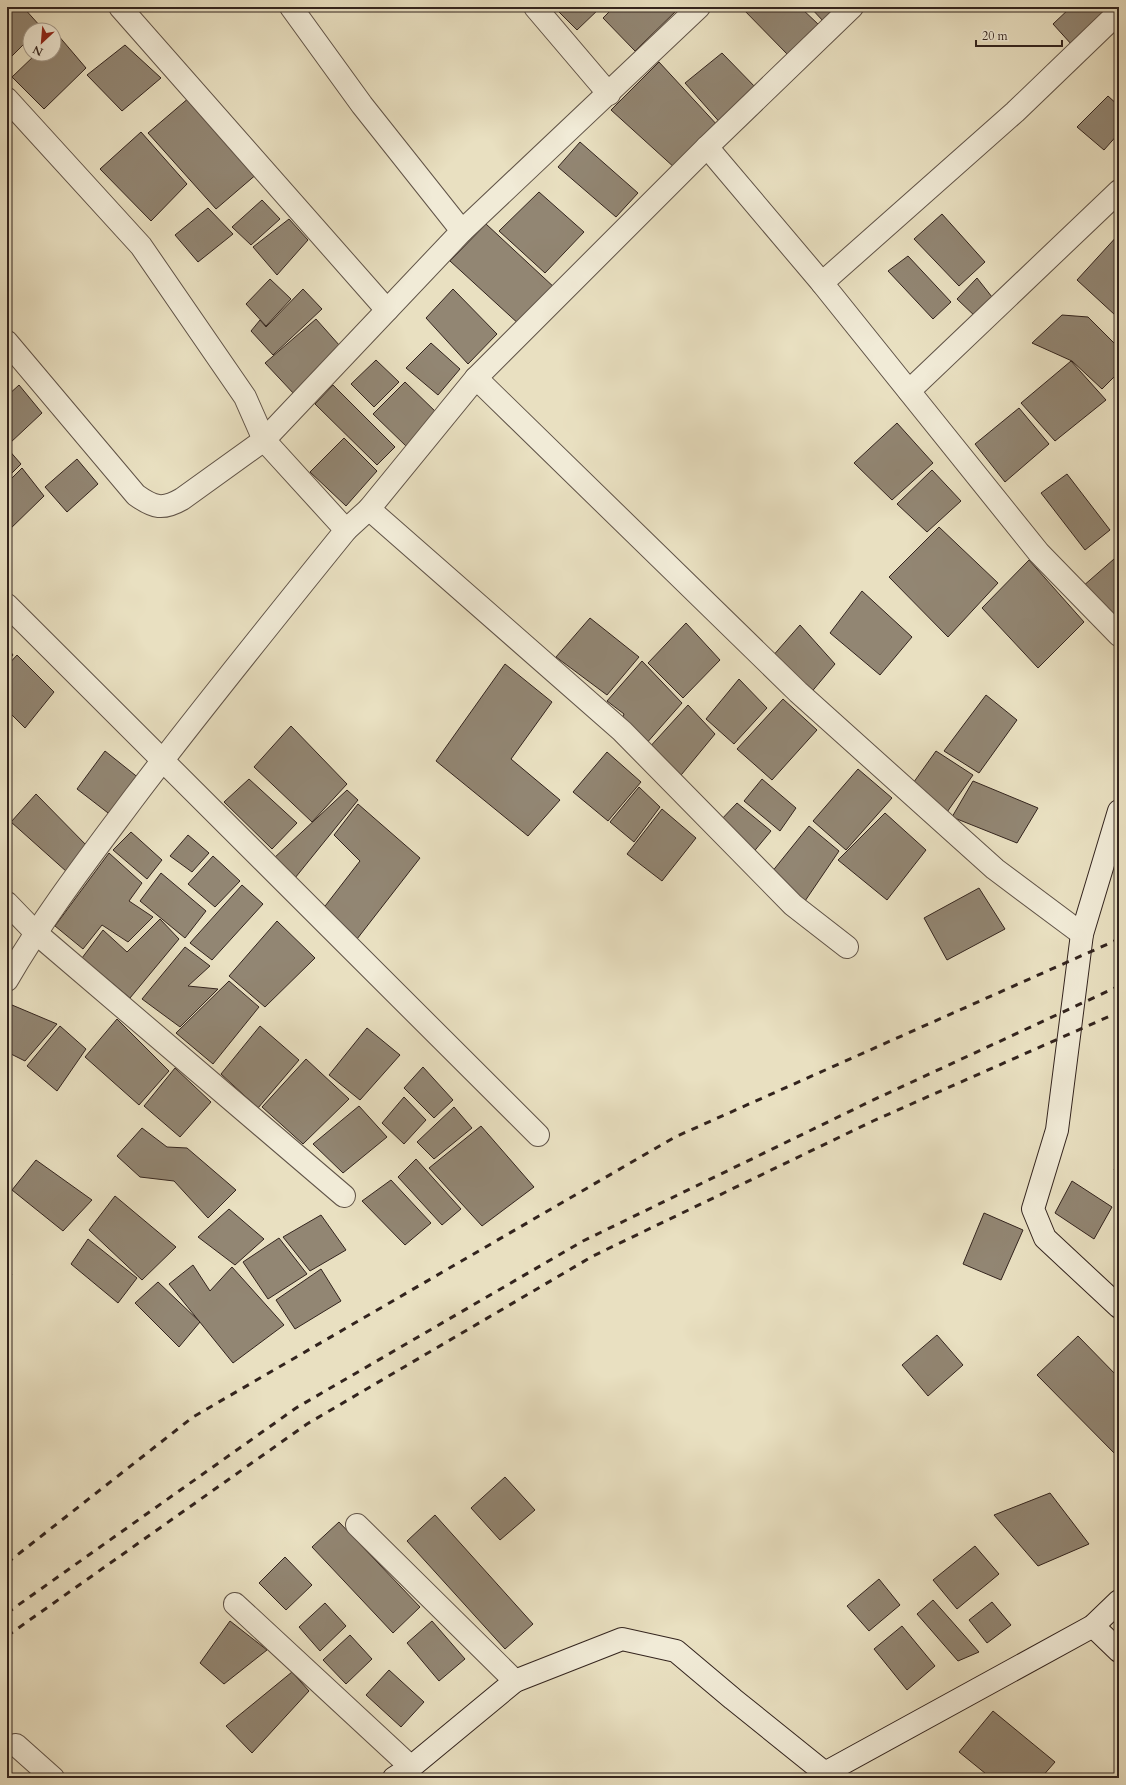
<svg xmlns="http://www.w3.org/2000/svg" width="1126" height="1785" font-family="Cardo,serif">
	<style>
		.building { fill: #928673; stroke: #33241e }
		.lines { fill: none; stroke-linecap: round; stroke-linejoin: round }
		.minor-casing { stroke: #605347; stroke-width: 24 }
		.secondary-casing { stroke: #33241e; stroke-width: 24 }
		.minor { stroke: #f1ebd7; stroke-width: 22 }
		.secondary { stroke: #f1ebd7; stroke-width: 22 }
		.rail { stroke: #33241e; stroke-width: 3; stroke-dasharray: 7 7; stroke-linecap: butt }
	</style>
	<rect width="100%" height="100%" fill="#e9e0c1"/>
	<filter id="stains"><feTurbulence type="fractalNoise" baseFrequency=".005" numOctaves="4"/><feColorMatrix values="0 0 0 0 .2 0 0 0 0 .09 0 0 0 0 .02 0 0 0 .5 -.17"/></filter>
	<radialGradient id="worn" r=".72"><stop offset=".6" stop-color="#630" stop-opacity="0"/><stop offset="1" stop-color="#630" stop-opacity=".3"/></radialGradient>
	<!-- building -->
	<g class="building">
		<polygon points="7,7 23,7 41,27 38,30 30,30 30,38 7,61"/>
		<polygon points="554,7 601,7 577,30"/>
		<polygon points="614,7 680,7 635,51 603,18"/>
		<polygon points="741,7 800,7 819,25 788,55"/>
		<polygon points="810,7 841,7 824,22"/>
		<polygon points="1071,7 1108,7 1072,45 1053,24"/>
		<polygon points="57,34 86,68 44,109 12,77 36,54 54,54 54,37"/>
		<polygon points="125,45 161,78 122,111 87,75"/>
		<polygon points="722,53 759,91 723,126 685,83"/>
		<polygon points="659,62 719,127 676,169 611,110"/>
		<polygon points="1108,96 1119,106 1119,133 1104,150 1077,127"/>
		<polygon points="190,97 258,173 216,209 148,133"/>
		<polygon points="141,132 187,184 151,221 100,169"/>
		<polygon points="580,142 638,193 616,217 558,167"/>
		<polygon points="539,192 584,232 545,273 499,231"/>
		<polygon points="262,200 280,219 251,245 232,227"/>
		<polygon points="208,208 233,234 198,262 175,235"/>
		<polygon points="942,214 985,262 959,286 914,239"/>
		<polygon points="289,219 308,240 277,275 253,247"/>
		<polygon points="486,224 556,289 521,326 450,261"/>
		<polygon points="1119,234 1119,311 1115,315 1077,280"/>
		<polygon points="908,256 951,302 933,319 888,271"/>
		<polygon points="977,278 996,302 978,319 957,299"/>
		<polygon points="270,279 291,299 266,326 246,304"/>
		<polygon points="303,289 322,309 273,355 251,331 260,320 266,327"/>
		<polygon points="453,289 497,334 468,364 426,318"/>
		<polygon points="1062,315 1088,317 1119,348 1119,372 1102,389 1072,361 1032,343"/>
		<polygon points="316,319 340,346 295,395 265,363"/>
		<polygon points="431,343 460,369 438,395 406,368"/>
		<polygon points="376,360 399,382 374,407 351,384"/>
		<polygon points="1071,361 1106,400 1055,441 1021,403"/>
		<polygon points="405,382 438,414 407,447 373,414"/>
		<polygon points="19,385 42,413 10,443 7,440 7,396"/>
		<polygon points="333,385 395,447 377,465 315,404"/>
		<polygon points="1019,408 1049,444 1005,482 975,444"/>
		<polygon points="897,423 933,463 892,500 854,463"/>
		<polygon points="344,438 377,471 346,506 310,472"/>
		<polygon points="7,448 21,464 7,478"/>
		<polygon points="77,459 98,484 67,512 45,487"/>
		<polygon points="22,468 44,496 7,532 7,483"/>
		<polygon points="932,470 961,501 927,532 897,504"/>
		<polygon points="1067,474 1110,530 1085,550 1041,493"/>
		<polygon points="939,527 998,583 948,637 889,577"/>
		<polygon points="1114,559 1119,564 1119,624 1082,587"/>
		<polygon points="1029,560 1084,622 1038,668 982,608"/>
		<polygon points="862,591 912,637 880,675 830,633"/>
		<polygon points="590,618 639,657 607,695 556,657"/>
		<polygon points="686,623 720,660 683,698 648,663"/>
		<polygon points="800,625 835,664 809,695 771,658"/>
		<polygon points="7,647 13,655 7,662"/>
		<polygon points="17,655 54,692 25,728 7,710 7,666"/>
		<polygon points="642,661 682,703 645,745 621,721 624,714 607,701"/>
		<polygon points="505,664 552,702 511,759 560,800 528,836 436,761"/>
		<polygon points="739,679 767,708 734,744 706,719"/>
		<polygon points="986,695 1017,720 979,773 944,751"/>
		<polygon points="783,699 817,730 772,780 737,749"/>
		<polygon points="688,705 715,734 677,780 647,750"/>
		<polygon points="291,726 347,784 312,822 254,767"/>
		<polygon points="105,751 140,779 112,816 77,789"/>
		<polygon points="936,751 973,775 945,815 911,786"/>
		<polygon points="607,752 641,782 608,821 573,792"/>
		<polygon points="858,769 892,798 846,850 813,821"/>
		<polygon points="249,779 297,823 272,849 224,802"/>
		<polygon points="762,779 796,808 780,831 744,801"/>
		<polygon points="973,781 1038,808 1017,843 952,817"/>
		<polygon points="639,787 660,807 634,842 610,822"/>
		<polygon points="347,790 358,800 295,878 273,859"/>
		<polygon points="36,794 89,848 67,872 11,822"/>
		<polygon points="737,803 771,831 751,855 719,822"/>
		<polygon points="358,804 420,858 357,939 322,910 360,861 334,835"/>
		<polygon points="662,809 696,838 662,881 627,854"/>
		<polygon points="885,813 926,850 887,900 838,860"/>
		<polygon points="809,826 839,851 805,901 771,873"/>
		<polygon points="131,832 162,860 147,879 113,850"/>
		<polygon points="188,835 209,853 192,872 170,856"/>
		<polygon points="109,853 142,883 129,901 153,917 128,942 102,925 83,949 55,926"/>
		<polygon points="213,856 240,881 215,907 188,884"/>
		<polygon points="161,873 206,911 185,938 140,901"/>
		<polygon points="242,885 263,904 212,960 190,943"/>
		<polygon points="979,888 1005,929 947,960 924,918"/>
		<polygon points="160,919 179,939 130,998 82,958 103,930 127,952"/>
		<polygon points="277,921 315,958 265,1007 229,976"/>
		<polygon points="185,947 210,966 188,986 218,989 180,1027 142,999"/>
		<polygon points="229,981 259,1007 213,1064 176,1033"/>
		<polygon points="12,1005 57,1024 25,1061 7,1052 7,1015"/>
		<polygon points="117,1019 169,1071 139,1105 85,1057"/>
		<polygon points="60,1026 86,1049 57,1091 27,1066"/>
		<polygon points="260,1026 299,1060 258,1108 221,1074"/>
		<polygon points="367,1028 400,1055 360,1100 329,1075"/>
		<polygon points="306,1059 349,1099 303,1144 262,1107"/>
		<polygon points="423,1067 453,1100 434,1118 404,1088"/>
		<polygon points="175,1068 211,1102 180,1137 144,1106"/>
		<polygon points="404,1097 426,1120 404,1144 382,1123"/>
		<polygon points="359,1106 387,1137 343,1173 313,1144"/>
		<polygon points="454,1107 472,1128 434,1159 417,1142"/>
		<polygon points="481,1126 534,1187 482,1226 429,1168"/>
		<polygon points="142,1128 167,1147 187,1148 236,1190 208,1218 174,1181 140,1177 117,1156"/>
		<polygon points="416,1159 461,1209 442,1225 398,1177"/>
		<polygon points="36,1160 92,1200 63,1231 12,1190"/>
		<polygon points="1119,1161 1119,1174 1114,1170"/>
		<polygon points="391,1180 431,1223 405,1245 362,1201"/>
		<polygon points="1072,1181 1112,1207 1094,1239 1055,1213"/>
		<polygon points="115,1196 176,1247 142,1280 89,1230"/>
		<polygon points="229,1209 264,1239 235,1265 198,1237"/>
		<polygon points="984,1213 1023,1230 1001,1280 963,1264"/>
		<polygon points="321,1215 346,1250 310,1271 283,1237"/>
		<polygon points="279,1238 307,1274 268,1299 243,1262"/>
		<polygon points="88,1239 137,1278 118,1303 71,1264"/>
		<polygon points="193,1265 210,1291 232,1267 284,1325 233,1363 169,1284"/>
		<polygon points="321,1269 341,1301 295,1329 276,1300"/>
		<polygon points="7,1271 12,1274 7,1281"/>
		<polygon points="158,1282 200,1322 179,1347 135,1303"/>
		<polygon points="937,1335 963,1365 928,1396 902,1365"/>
		<polygon points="1078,1336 1119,1378 1119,1458 1037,1375"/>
		<polygon points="505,1477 535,1510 500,1540 471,1508"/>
		<polygon points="1050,1493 1089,1544 1038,1566 994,1515"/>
		<polygon points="435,1515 533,1624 505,1649 407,1541"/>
		<polygon points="339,1522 420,1607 393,1633 312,1547"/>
		<polygon points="975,1546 999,1574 957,1609 933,1580"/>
		<polygon points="285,1557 312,1585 286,1610 259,1583"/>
		<polygon points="879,1579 900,1605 869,1631 847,1606"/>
		<polygon points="933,1600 979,1652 958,1661 917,1614"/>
		<polygon points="992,1602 1011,1625 987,1643 969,1620"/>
		<polygon points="325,1603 346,1626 320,1651 299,1627"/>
		<polygon points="230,1621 267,1650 224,1684 200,1663"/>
		<polygon points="432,1621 465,1659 439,1681 407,1643"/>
		<polygon points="902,1626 935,1666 907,1690 874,1649"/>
		<polygon points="350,1635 372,1659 346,1684 323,1660"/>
		<polygon points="389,1670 424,1702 401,1727 366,1695"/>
		<polygon points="292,1672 309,1691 252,1753 226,1726"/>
		<polygon points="993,1711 1055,1762 1041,1778 991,1778 959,1752"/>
		<polygon points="1119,1768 1119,1778 1111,1778"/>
	</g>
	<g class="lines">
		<!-- minor casing -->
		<g class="minor-casing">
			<g id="minor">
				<polyline points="120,7 387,310"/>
				<polyline points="535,7 609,94"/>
				<path d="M7,99L141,246L245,397L264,440L346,530C274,619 202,708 133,799C89,858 44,916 7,980"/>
				<polyline points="707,147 822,283 1039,553 1119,635"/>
				<polyline points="462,231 699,7"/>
				<polyline points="822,283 1015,112 1119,12"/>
				<path d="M7,342L136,495C154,508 163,510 182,499L264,440L462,231L362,105L291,7"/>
				<polyline points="476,378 798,692 995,869 1082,934"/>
				<polyline points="909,391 1119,191"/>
				<polyline points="369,509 622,731 793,905 847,947"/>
				<polyline points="346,530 369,509 476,378 707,147 852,7"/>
				<polyline points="7,605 538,1135"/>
				<polyline points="7,903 36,933 344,1196"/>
				<polyline points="357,1525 515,1681"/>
				<polyline points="235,1604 411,1767"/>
				<polyline points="16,1745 53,1778"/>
			</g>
		</g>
		<!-- secondary casing -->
		<g class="secondary-casing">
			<g id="secondary">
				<polyline points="1119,811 1082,934 1057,1130 1033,1209 1045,1238 1119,1307"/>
				<polyline points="1093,1626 1119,1651"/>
				<polyline points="394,1778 411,1767 515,1681 622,1639 676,1651 733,1699 825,1773 1093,1626 1119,1601"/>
			</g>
		</g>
		<!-- minor -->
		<use href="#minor" class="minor"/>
		<!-- secondary -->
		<use href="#secondary" class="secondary"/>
		<!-- rail -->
		<g class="rail">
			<polyline points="7,1563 193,1417 675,1137 1119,939"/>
			<polyline points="7,1613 296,1408 583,1241 871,1101 1119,986"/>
			<polyline points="7,1636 307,1424 593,1256 873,1121 1119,1012"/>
		</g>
	</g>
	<!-- margin -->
	<rect width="1126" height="1785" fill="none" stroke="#e9e0c1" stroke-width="24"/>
	<rect x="8" y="8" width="1110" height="1769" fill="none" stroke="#33241e" stroke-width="2"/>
	<rect x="12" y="12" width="1102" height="1761" fill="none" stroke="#33241e"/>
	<!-- north arrow -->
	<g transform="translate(42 42) rotate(206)"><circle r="19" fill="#f1ebd7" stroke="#a59b8d"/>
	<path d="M0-3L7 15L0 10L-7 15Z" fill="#8f2418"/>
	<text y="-6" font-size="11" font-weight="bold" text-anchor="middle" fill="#33241e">N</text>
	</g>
	<!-- scale -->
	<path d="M976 40v6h86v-6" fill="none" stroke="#33241e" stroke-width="2"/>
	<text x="982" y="40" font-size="12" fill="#33241e" stroke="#f1ebd7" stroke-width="3" paint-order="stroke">20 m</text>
	<rect width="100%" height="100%" filter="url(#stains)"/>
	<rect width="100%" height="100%" fill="url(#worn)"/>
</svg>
